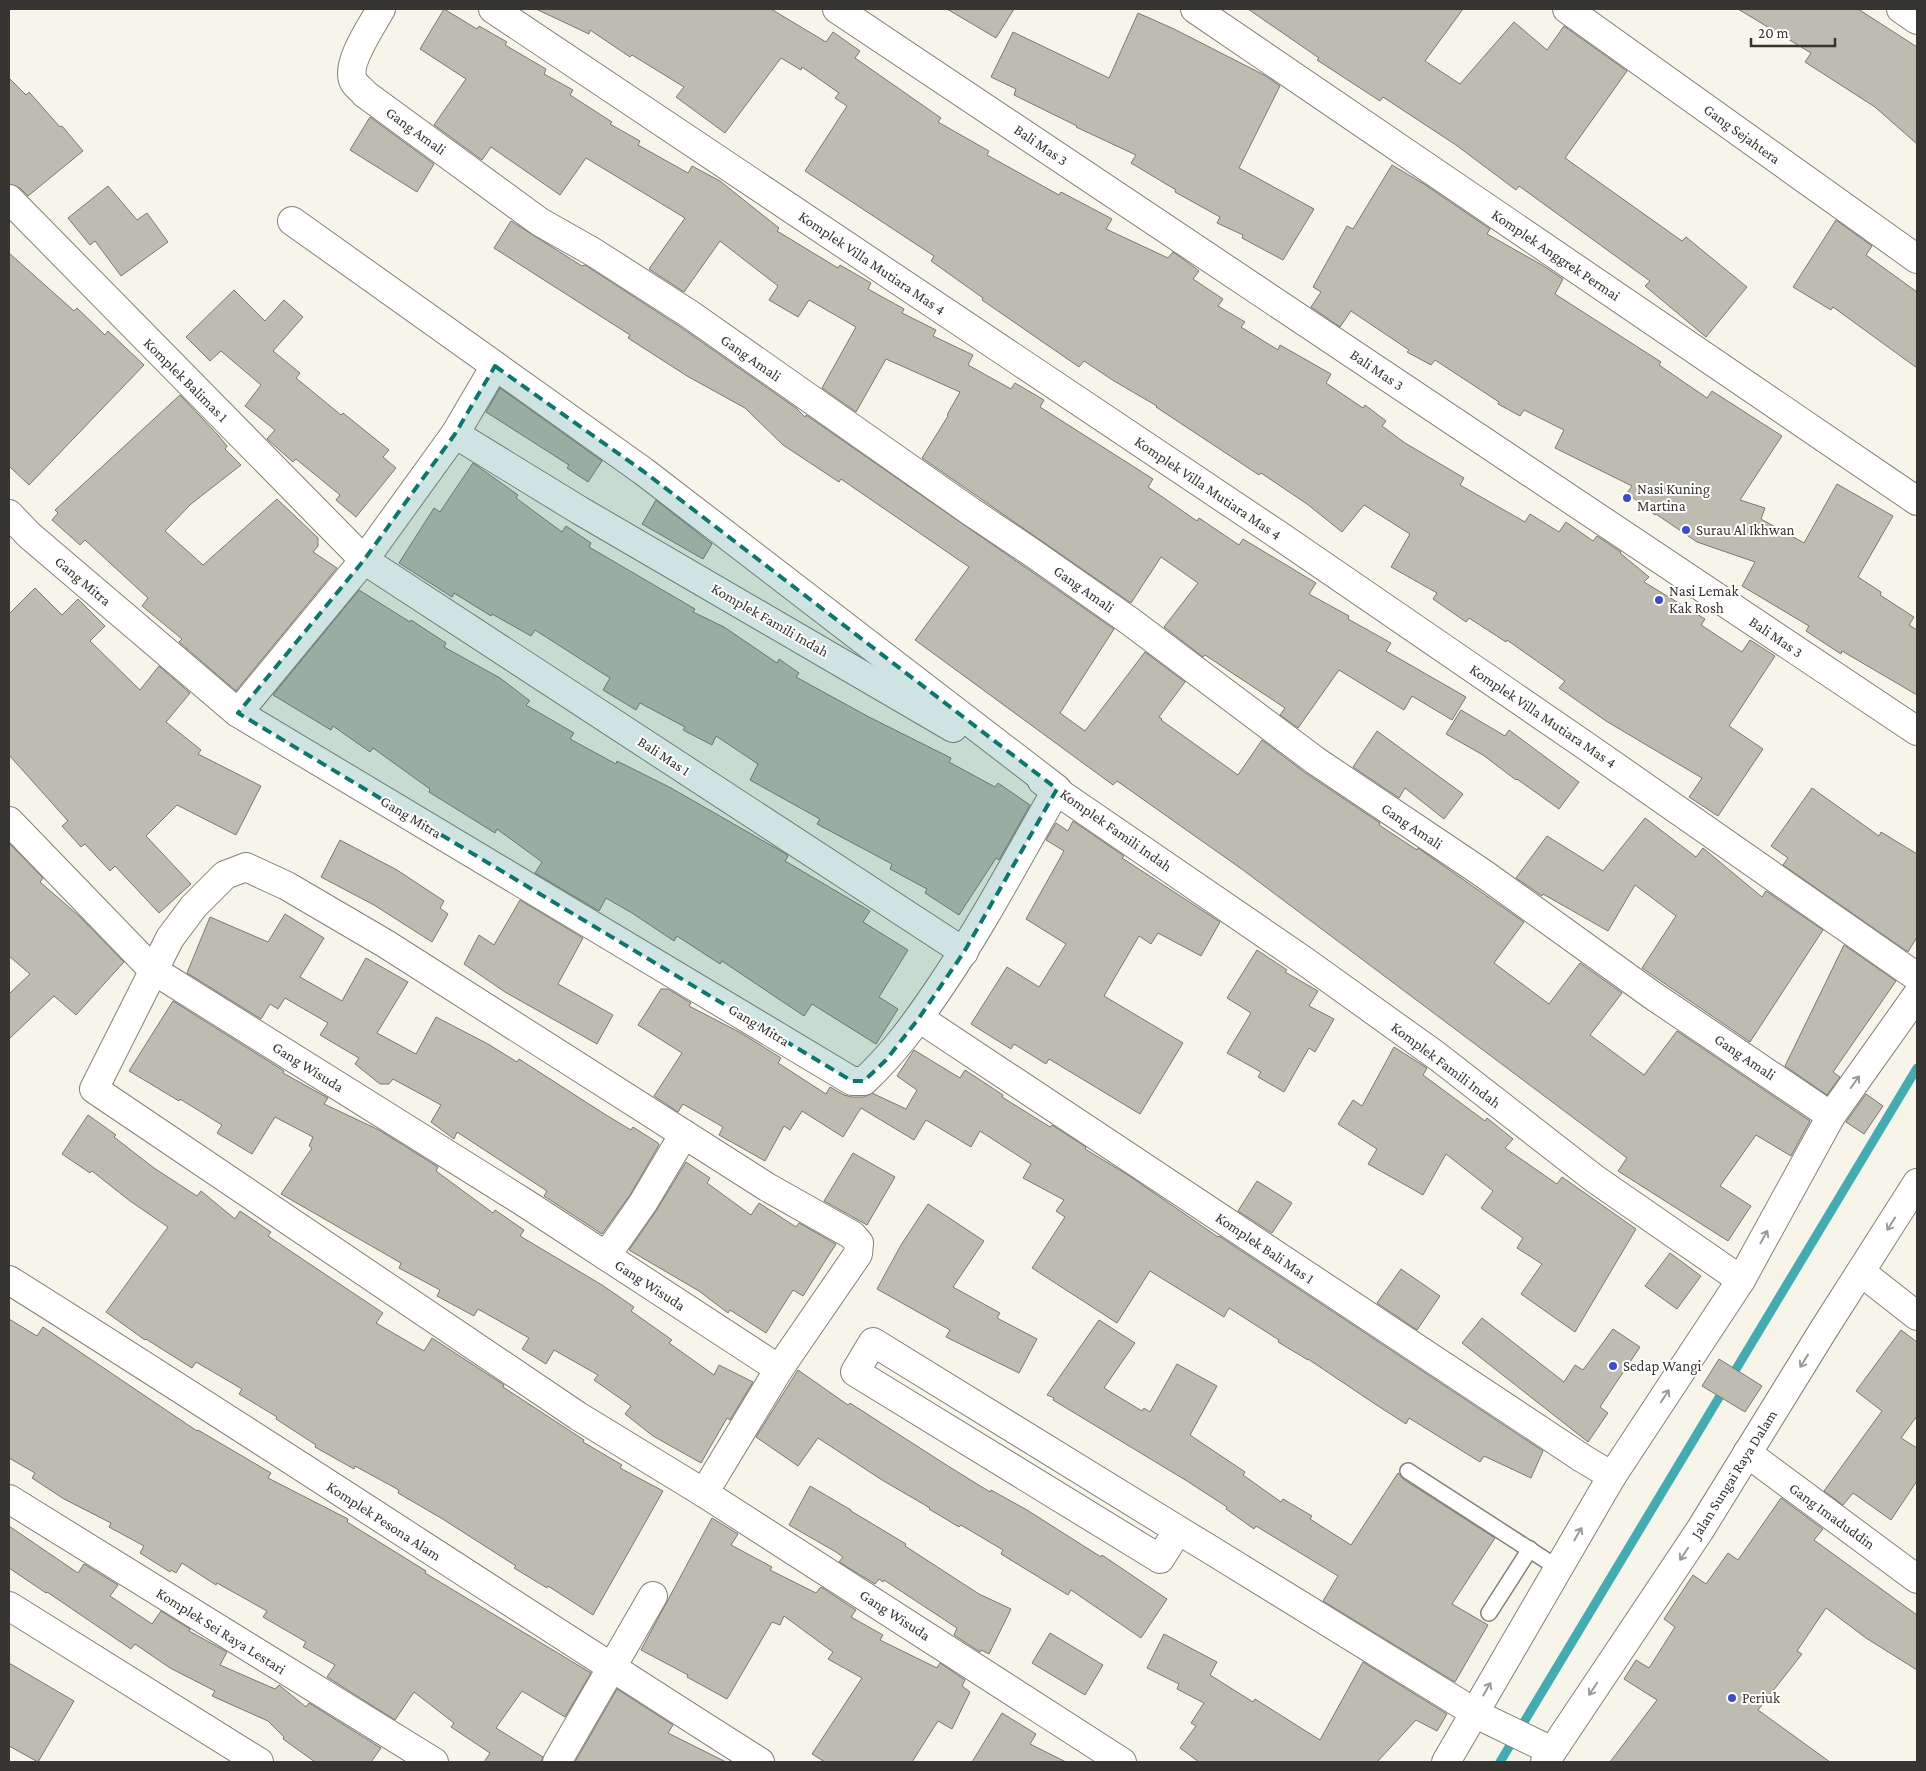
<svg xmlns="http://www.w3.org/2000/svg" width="1926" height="1771" font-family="'Crimson Pro',serif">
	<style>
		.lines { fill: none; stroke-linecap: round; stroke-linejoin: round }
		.stream { stroke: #44abb0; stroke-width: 9 }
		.building { fill: #bebbb1; stroke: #7c7970 }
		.service-casing { stroke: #848178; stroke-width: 18 }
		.minor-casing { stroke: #848178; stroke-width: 30 }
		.tertiary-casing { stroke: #848178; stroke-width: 30 }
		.service { stroke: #fff; stroke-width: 15 }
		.minor { stroke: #fff; stroke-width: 28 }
		.tertiary { stroke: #fff; stroke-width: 28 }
		.oneway { stroke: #9a9a98 }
		.marked { fill: #0f766e; fill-opacity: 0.2; stroke: #0f766e; stroke-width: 4; stroke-dasharray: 10 6; stroke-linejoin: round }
		.poi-dot { fill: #3e4dc1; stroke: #fff; stroke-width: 2 }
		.labels { text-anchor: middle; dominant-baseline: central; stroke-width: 4; stroke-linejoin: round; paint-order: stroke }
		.street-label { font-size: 15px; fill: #363531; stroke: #fff }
		.poi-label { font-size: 15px; fill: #363531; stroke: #fff; text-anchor: start }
	</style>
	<rect width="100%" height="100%" fill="#f7f4e9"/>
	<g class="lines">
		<!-- stream -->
		<polyline class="stream" points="1500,1762 1917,1068"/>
	</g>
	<!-- building -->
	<g class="building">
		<polygon points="444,9 477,29 479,26 507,42 505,45 546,69 544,74 573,90 570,95 612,122 610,124 640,141 638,145 688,173 692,166 720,181 779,228 777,231 838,268 840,265 871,283 868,289 904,309 902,313 936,330 933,336 973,355 968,365 1011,389 1015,383 1044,400 1040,407 1153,479 1148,487 1197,521 1199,518 1239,545 1243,539 1316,583 1309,594 1349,616 1348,619 1391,643 1386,651 1466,697 1452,720 1412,696 1404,710 1339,670 1298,728 1280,715 1285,708 1205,655 1203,657 1164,627 1198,583 1161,557 1131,603 922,458 948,416 947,415 960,392 886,359 856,412 822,388 856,327 809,300 798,317 769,300 778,286 720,241 684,292 649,269 685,218 586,158 560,195 491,147 482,160 434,125 466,79 420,49"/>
		<polygon points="536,9 771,9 826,42 833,32 860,51 855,58 941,118 938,122 989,151 987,155 1059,195 1061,192 1112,219 1106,229 1168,258 1173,252 1190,264 1199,271 1193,279 1223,299 1218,306 1245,322 1241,327 1278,350 1280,345 1331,374 1326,383 1363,408 1365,405 1386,421 1382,426 1405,443 1464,478 1460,485 1525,522 1530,514 1559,532 1566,522 1593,541 1597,536 1621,552 1620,553 1649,577 1644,582 1705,619 1701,625 1742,652 1750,640 1775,656 1729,726 1763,749 1718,816 1689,797 1702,778 1606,721 1559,688 1565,681 1507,640 1506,642 1469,618 1466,622 1433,599 1437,593 1391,567 1410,534 1364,505 1342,532 1307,504 1261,473 1259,475 1156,407 1157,406 1114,381 1084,361 1079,367 982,300 983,298 931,261 934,256 805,171 847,106 835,98 839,93 802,67 801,70 781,58 725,133 676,97 684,87 632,55 630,57 590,30 589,34"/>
		<polygon points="947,9 1014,9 996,38"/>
		<polygon points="1248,9 1463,9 1425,61 1460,84 1514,22 1547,50 1564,26 1627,71 1565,158 1682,241 1686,237 1747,287 1706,337 1645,286 1650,281 1519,186 1516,190 1456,145 1383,97 1380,101 1317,60 1319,58"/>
		<polygon points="1738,9 1858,9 1917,47 1917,144 1875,107 1805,62 1811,53"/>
		<polygon points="1138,13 1174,29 1266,76 1280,86 1239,168 1314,209 1283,260 1242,238 1243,235 1217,223 1220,217 1175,192 1176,190 1131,163 1136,155 1076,127 1077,126 1014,95 1016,89 991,77 1013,32 1109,78"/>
		<polygon points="9,78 26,95 29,92 60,127 62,126 83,151 28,196 20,188 9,184"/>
		<polygon points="370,117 434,164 417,192 350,150"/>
		<polygon points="1392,165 1424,184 1490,229 1487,234 1542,265 1563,279 1555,294 1661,362 1659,365 1707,398 1712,391 1782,436 1740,500 1765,508 1761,519 1804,543 1837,484 1893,516 1858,577 1881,592 1880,595 1914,617 1909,625 1917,630 1917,695 1842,651 1841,654 1806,631 1809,626 1742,586 1755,562 1697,542 1656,514 1655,515 1627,493 1632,486 1555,448 1564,430 1524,410 1520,416 1498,404 1499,402 1435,360 1431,365 1407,352 1409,350 1351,311 1340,327 1311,307 1321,292 1313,287 1347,226 1353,229"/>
		<polygon points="108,186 137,220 147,213 168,242 121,276 95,241 90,245 68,218"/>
		<polygon points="1836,220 1872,246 1866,255 1917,292 1917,368 1833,307 1831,310 1793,287"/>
		<polygon points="511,221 582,266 585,265 679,326 796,408 805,417 806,415 1114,629 1060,713 1085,731 1145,652 1185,682 1159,717 1162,719 1161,720 1238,775 1262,740 1307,774 1380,823 1379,825 1417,850 1418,848 1524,922 1494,963 1549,1004 1580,963 1622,993 1590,1035 1644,1075 1677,1031 1810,1121 1791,1156 1756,1135 1720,1186 1751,1206 1728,1241 1618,1171 1627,1158 1243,870 1117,781 1113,785 915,640 969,567 841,479 839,482 783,445 745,408 687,376 628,338 630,335 494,248"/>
		<polygon points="9,253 74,311 77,308 105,335 108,331 144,365 29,485 9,466"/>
		<polygon points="234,290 265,321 284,300 303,317 273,351 300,373 296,378 341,415 343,413 389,450 383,457 396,468 356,517 336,500 340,495 296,459 293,462 267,439 275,430 245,406 261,385 221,351 210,361 186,337"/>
		<polygon points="500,388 602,461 588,482 567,468 569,465 486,412"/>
		<polygon points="180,395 218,435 227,446 225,449 241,465 191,504 165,531 203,565 277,499 318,538 318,546 313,552 337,568 236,691 179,642 182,639 142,606 148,598 85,540 80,545 52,520 58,513 55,510"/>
		<polygon points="473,463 518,495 516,498 562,532 566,526 591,543 589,547 695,609 693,612 724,627 777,663 779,659 799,673 796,677 869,717 951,758 949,762 995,787 998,783 1030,805 999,860 996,858 959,915 925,893 927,889 890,869 892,864 817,824 820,819 750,780 758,764 716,736 712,745 683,730 685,727 640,703 636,710 603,690 610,678 535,630 531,636 492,614 491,616 454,593 452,597 399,563 434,508 440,512"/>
		<polygon points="656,500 712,544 703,559 642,524"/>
		<polygon points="35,588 62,615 78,599 105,626 90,641 140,690 159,666 190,693 166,722 201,750 198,754 261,786 236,835 177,805 146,836 191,884 159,913 115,866 110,871 85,844 81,847 62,826 68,821 9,755 9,614"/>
		<polygon points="359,590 410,622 411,620 446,643 444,647 500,678 530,701 526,705 574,733 570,739 616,764 617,761 671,788 786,854 788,856 785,861 870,911 863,922 908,950 879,997 898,1009 876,1044 812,1004 804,1016 722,961 720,964 677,936 674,941 632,913 606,898 599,911 535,873 542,862 497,829 495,833 429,792 430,789 373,748 370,752 333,726 331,730 273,695"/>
		<polygon points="1461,710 1505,736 1509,730 1579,782 1559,809 1517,779 1516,780 1483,755 1446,734"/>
		<polygon points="1377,731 1463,794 1444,819 1405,788 1399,798 1353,767"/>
		<polygon points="1812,788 1879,836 1881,832 1917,854 1917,937 1908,952 1783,865 1788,858 1771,846"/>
		<polygon points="1645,818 1696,857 1703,848 1762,897 1766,891 1823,930 1750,1042 1642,968 1676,916 1635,885 1608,931 1543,894 1542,896 1516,878 1547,836 1603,871"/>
		<polygon points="1073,821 1124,856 1122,858 1220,922 1201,956 1158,933 1151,944 1139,936 1104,996 1183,1043 1140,1114 1049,1059 1046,1064 1014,1044 1011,1049 971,1024 1007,967 1039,987 1066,944 1026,919 1064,851 1046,840 1056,823 1068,831"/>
		<polygon points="340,840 397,870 444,901 440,908 448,914 432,942 374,905 321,877"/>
		<polygon points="9,843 43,878 40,882 79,916 124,962 76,1015 54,996 9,1039 9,994 30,974 9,956"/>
		<polygon points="520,900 583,938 558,984 613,1015 597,1044 505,992 464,964 479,935 494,945"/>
		<polygon points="285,914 324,938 300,977 342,1001 366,958 408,982 377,1033 416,1054 436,1017 488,1044 517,1062 519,1059 606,1115 631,1130 633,1127 658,1143 659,1145 630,1195 602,1234 544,1196 547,1191 457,1132 454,1139 431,1122 441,1105 393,1079 389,1084 380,1084 355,1064 359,1058 320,1035 328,1023 285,998 278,1009 270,1004 261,1019 187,973 210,917 268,942"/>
		<polygon points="1844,945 1896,981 1833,1072 1840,1077 1827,1095 1785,1066"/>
		<polygon points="1257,950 1287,970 1285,972 1318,991 1309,1006 1334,1019 1315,1052 1309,1048 1284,1092 1258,1077 1261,1072 1227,1053 1251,1013 1227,998"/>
		<polygon points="661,989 668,989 691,1003 689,1006 741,1033 781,1058 778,1063 826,1094 830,1087 844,1095 852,1097 864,1097 872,1093 906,1109 917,1090 897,1076 914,1050 960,1078 965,1070 1003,1095 1002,1097 1050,1127 1052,1125 1086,1147 1085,1149 1128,1175 1218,1237 1219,1236 1543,1451 1531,1478 1484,1456 1480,1462 1409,1418 1406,1424 1375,1404 1308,1359 1308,1360 1278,1342 1279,1340 1229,1308 1224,1317 1150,1271 1117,1323 1032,1268 1065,1217 1056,1211 1064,1200 1023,1178 1031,1164 980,1131 971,1147 926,1120 914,1140 861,1108 843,1137 802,1111 790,1130 784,1126 765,1161 719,1135 723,1127 683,1104 678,1112 654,1096 682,1053 638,1025"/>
		<polygon points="173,1001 284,1071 283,1073 328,1098 324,1104 379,1130 438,1167 436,1171 493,1213 495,1210 524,1230 520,1236 602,1285 634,1307 631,1311 672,1340 669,1343 714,1375 719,1365 753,1382 730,1420 727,1418 701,1463 653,1436 625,1414 631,1406 594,1380 598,1375 554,1350 546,1364 522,1349 529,1338 478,1309 474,1316 437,1296 440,1290 399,1268 401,1263 281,1194 312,1148 309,1146 313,1137 275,1117 252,1154 217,1133 222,1125 180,1099 179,1101 129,1071"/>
		<polygon points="1394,1047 1427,1068 1423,1075 1485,1121 1487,1118 1513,1139 1505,1148 1557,1184 1562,1177 1636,1229 1575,1332 1521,1294 1542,1264 1517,1248 1523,1238 1481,1208 1493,1191 1446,1154 1423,1195 1368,1164 1377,1149 1338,1124 1353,1100 1362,1106"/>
		<polygon points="1866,1094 1883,1106 1864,1134 1846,1122"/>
		<polygon points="88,1115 116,1135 114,1137 154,1168 197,1196 201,1191 235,1219 240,1211 271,1232 268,1236 383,1313 376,1323 424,1351 432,1338 504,1385 503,1387 584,1440 583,1442 622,1465 620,1468 663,1491 593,1615 548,1586 547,1588 514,1568 516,1566 441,1518 398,1493 399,1490 355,1466 354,1469 315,1447 316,1445 276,1419 277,1417 239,1394 242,1389 196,1362 192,1368 146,1339 145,1340 106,1312 168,1227 130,1201 92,1171 90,1173 62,1154"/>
		<polygon points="853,1153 895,1177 867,1225 824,1201"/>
		<polygon points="686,1162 710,1178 707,1183 751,1215 759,1203 796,1227 799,1223 836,1244 803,1296 793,1290 766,1333 730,1310 728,1313 699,1291 629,1250 656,1211"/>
		<polygon points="1257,1181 1292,1203 1272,1233 1238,1211"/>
		<polygon points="928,1204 984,1241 953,1287 1000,1313 997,1318 1037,1339 1019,1373 946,1337 950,1330 877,1289 901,1245"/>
		<polygon points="1670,1253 1701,1276 1677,1309 1645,1286"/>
		<polygon points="1401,1269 1440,1296 1417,1330 1377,1303"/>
		<polygon points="1482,1318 1564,1382 1575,1365 1583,1370 1613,1329 1640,1347 1600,1407 1608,1413 1588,1442 1462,1343"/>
		<polygon points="9,1319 37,1336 43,1327 197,1431 198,1430 271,1473 268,1478 348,1519 347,1522 426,1571 425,1573 591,1673 565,1717 522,1691 496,1728 543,1757 541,1762 484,1762 490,1753 451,1727 454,1723 414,1692 395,1720 327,1677 335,1665 303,1647 306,1642 263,1617 267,1611 217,1583 216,1585 182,1563 176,1573 171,1570 170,1572 140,1553 144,1546 109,1527 111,1523 64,1499 32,1478 35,1473 9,1458"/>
		<polygon points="1099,1320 1135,1343 1104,1388 1142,1411 1144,1408 1150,1412 1177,1364 1217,1386 1190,1435 1245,1472 1243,1475 1281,1502 1283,1499 1312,1516 1310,1519 1351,1545 1398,1473 1403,1479 1495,1538 1452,1604 1488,1625 1455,1682 1323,1601 1338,1576 1256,1526 1254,1529 1226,1509 1227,1507 1187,1481 1053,1400 1054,1398 1047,1395"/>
		<polygon points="1901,1330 1917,1342 1917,1416 1901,1438 1917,1448 1917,1481 1891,1520 1853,1493 1843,1505 1824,1491 1882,1411 1856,1391"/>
		<polygon points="1719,1359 1762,1386 1745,1412 1702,1386"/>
		<polygon points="798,1370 848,1405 850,1403 881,1423 948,1466 990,1492 991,1490 1027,1510 1101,1557 1102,1555 1167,1599 1141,1638 1071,1590 1068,1595 1001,1554 1003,1550 961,1525 959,1527 929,1509 930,1508 882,1480 818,1438 798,1466 756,1437"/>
		<polygon points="810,1486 851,1510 851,1511 906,1544 905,1546 979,1594 1011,1609 989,1654 981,1650 980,1652 954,1635 957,1628 884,1580 883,1582 879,1579 875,1584 839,1562 843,1557 836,1552 789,1525"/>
		<polygon points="1781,1498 1823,1529 1814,1540 1917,1615 1917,1670 1866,1638 1826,1608 1797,1651 1802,1654 1758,1710 1830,1762 1610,1762 1657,1700 1624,1679 1636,1660 1649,1668 1675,1627 1664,1619 1693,1575 1706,1584 1728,1553 1738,1560"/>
		<polygon points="712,1518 738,1534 731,1545 772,1567 770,1570 816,1593 821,1587 856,1610 851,1617 883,1635 880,1640 937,1668 940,1663 965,1680 962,1686 970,1692 952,1729 938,1721 912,1762 825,1762 812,1754 862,1678 828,1659 833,1652 784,1616 780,1625 772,1622 727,1699 687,1677 688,1675 641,1650"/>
		<polygon points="9,1526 78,1573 84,1564 118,1585 110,1596 152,1624 161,1611 190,1629 189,1631 227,1652 220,1665 275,1689 279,1685 306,1707 309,1703 381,1748 371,1762 315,1762 283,1739 284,1737 268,1721 212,1696 215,1691 170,1668 135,1644 131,1649 47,1592 46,1593 9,1568"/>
		<polygon points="1050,1633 1103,1665 1085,1695 1032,1663"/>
		<polygon points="1164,1634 1217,1662 1210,1675 1253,1702 1255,1699 1320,1740 1363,1662 1447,1714 1437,1731 1416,1720 1377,1762 1199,1762 1180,1748 1196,1726 1191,1723 1204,1703 1177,1689 1179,1684 1147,1668"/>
		<polygon points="9,1663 74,1701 38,1762 9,1746"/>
		<polygon points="617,1689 673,1725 668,1733 726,1762 575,1762"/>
		<polygon points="1002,1713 1036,1734 1030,1744 1066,1762 972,1762"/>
	</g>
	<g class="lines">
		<!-- service casing -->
		<g class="service-casing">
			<g id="service">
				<polyline points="1408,1471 1558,1568"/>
				<polyline points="1489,1613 1530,1549"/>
			</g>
		</g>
		<!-- minor casing -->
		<g class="minor-casing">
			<g id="minor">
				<path d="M381,9C373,24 344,65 354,82C356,86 362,90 365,94L540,222L593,252L688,313L970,511L1034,554L1131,622L1316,761L1484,874L1652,995L1831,1116"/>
				<polyline points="493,9 1277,534 1586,746 1917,977"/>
				<polyline points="837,9 1917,731"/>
				<polyline points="1195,9 1917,501"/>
				<polyline points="1567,9 1917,259"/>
				<polyline points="1901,9 1917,20"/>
				<polyline points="9,199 364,560 964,952"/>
				<polyline points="455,434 579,510 953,728"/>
				<path d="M9,514L29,535L238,713L852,1081H864C894,1053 915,1024 938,990C982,926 1018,857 1057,789L643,471L292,221"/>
				<polyline points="238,713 364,560 455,434 495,366"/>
				<polyline points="1042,781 1303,960 1437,1056 1595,1179 1741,1280"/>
				<polyline points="9,821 153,970 525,1203 779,1369 704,1493"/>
				<polyline points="919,1018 1582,1458 1612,1476"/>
				<polyline points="606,1256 643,1203 684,1134"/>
				<polyline points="1861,1272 1917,1316"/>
				<path d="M9,1280C261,1438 509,1603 760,1762"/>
				<polyline points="779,1369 858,1254 859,1243 852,1235 767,1187 386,944 287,886 246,867 225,875 194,906 170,938 94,1089 578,1416 704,1493 1122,1762"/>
				<polyline points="1747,1453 1917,1579"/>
				<polyline points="9,1499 434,1762"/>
				<polyline points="1178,1530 1160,1559 855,1372 873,1342 1178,1530 1211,1550 1482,1717 1552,1751"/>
				<polyline points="9,1606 259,1762"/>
				<polyline points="557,1762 653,1596"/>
			</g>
		</g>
		<!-- tertiary casing -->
		<g class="tertiary-casing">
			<g id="tertiary">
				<polyline points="1446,1762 1612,1476 1741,1280 1831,1116 1917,995"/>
				<polyline points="1545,1762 1700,1530 1824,1329 1917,1183"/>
			</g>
		</g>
		<!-- service -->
		<use href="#service" class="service"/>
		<!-- minor -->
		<use href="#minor" class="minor"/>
		<!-- tertiary -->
		<use href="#tertiary" class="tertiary"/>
	</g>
	<!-- one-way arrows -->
	<defs><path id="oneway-shaft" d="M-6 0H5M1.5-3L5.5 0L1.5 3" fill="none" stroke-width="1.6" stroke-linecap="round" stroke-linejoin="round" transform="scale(1.25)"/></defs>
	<g class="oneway">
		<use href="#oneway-shaft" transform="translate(1855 1082) rotate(-54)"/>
		<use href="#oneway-shaft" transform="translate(1891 1224) rotate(122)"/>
		<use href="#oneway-shaft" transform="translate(1764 1237) rotate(-61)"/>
		<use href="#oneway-shaft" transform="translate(1804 1361) rotate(122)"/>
		<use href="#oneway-shaft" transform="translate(1665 1396) rotate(-57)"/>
		<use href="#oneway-shaft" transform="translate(1578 1534) rotate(-60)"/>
		<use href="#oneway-shaft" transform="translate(1684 1554) rotate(124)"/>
		<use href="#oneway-shaft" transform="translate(1487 1689) rotate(-60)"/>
		<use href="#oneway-shaft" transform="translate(1593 1689) rotate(124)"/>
	</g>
	<!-- marked area -->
	<path class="marked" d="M495,366L643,471L1057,789L964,952L919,1018L886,1060L864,1081H852L238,713L364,560L455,434Z"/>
	<!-- markers -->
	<g class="poi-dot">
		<circle cx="1627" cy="498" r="5"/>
		<circle cx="1686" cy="530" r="5"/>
		<circle cx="1659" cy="600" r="5"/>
		<circle cx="1613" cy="1366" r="5"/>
		<circle cx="1732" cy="1698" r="5"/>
	</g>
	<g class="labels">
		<!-- street labels -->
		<g class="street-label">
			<text transform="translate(416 131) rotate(36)">Gang Amali</text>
			<text transform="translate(1742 134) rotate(36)">Gang Sejahtera</text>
			<text transform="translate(1041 145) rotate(34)">Bali Mas 3</text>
			<text transform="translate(1556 255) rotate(34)">Komplek Anggrek Permai</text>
			<text transform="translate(872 263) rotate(34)">Komplek Villa Mutiara Mas 4</text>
			<text transform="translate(751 358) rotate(35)">Gang Amali</text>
			<text transform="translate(1377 370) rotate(34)">Bali Mas 3</text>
			<text transform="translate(186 380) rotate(45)">Komplek Balimas 1</text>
			<text transform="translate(1208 488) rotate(34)">Komplek Villa Mutiara Mas 4</text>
			<text transform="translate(83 581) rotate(40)">Gang Mitra</text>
			<text transform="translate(1084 589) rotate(35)">Gang Amali</text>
			<text transform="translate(770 620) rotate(30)">Komplek Famili Indah</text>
			<text transform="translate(1776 637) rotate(34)">Bali Mas 3</text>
			<text transform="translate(1543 716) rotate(34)">Komplek Villa Mutiara Mas 4</text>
			<text transform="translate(664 756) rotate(33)">Bali Mas 1</text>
			<text transform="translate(411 817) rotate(31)">Gang Mitra</text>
			<text transform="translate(1412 826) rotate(34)">Gang Amali</text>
			<text transform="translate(1116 830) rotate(35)">Komplek Famili Indah</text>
			<text transform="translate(759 1025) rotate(31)">Gang Mitra</text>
			<text transform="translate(1745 1057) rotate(34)">Gang Amali</text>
			<text transform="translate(1446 1065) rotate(37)">Komplek Famili Indah</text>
			<text transform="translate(308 1067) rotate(32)">Gang Wisuda</text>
			<text transform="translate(1265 1248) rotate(34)">Komplek Bali Mas 1</text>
			<text transform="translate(650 1285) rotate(33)">Gang Wisuda</text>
			<text transform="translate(1734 1474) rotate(-58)">Jalan Sungai Raya Dalam</text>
			<text transform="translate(1832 1516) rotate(36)">Gang Imaduddin</text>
			<text transform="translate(384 1521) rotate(33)">Komplek Pesona Alam</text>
			<text transform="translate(895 1615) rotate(33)">Gang Wisuda</text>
			<text transform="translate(221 1631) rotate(32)">Komplek Sei Raya Lestari</text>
		</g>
		<!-- poi labels -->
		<g class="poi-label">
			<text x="1637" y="489">Nasi Kuning<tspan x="1637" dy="17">Martina</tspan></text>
			<text x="1696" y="530">Surau Al Ikhwan</text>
			<text x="1669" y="591">Nasi Lemak<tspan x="1669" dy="17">Kak Rosh</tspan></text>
			<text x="1623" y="1366">Sedap Wangi</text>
			<text x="1742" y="1698">Periuk</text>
		</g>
	</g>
	<!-- border -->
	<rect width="1926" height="1771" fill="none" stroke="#363531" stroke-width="20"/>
	<!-- scale -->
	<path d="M1751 38v8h84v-8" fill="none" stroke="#363531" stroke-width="2.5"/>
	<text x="1758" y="38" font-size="15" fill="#363531" stroke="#ffffff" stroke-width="4" paint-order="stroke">20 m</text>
</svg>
